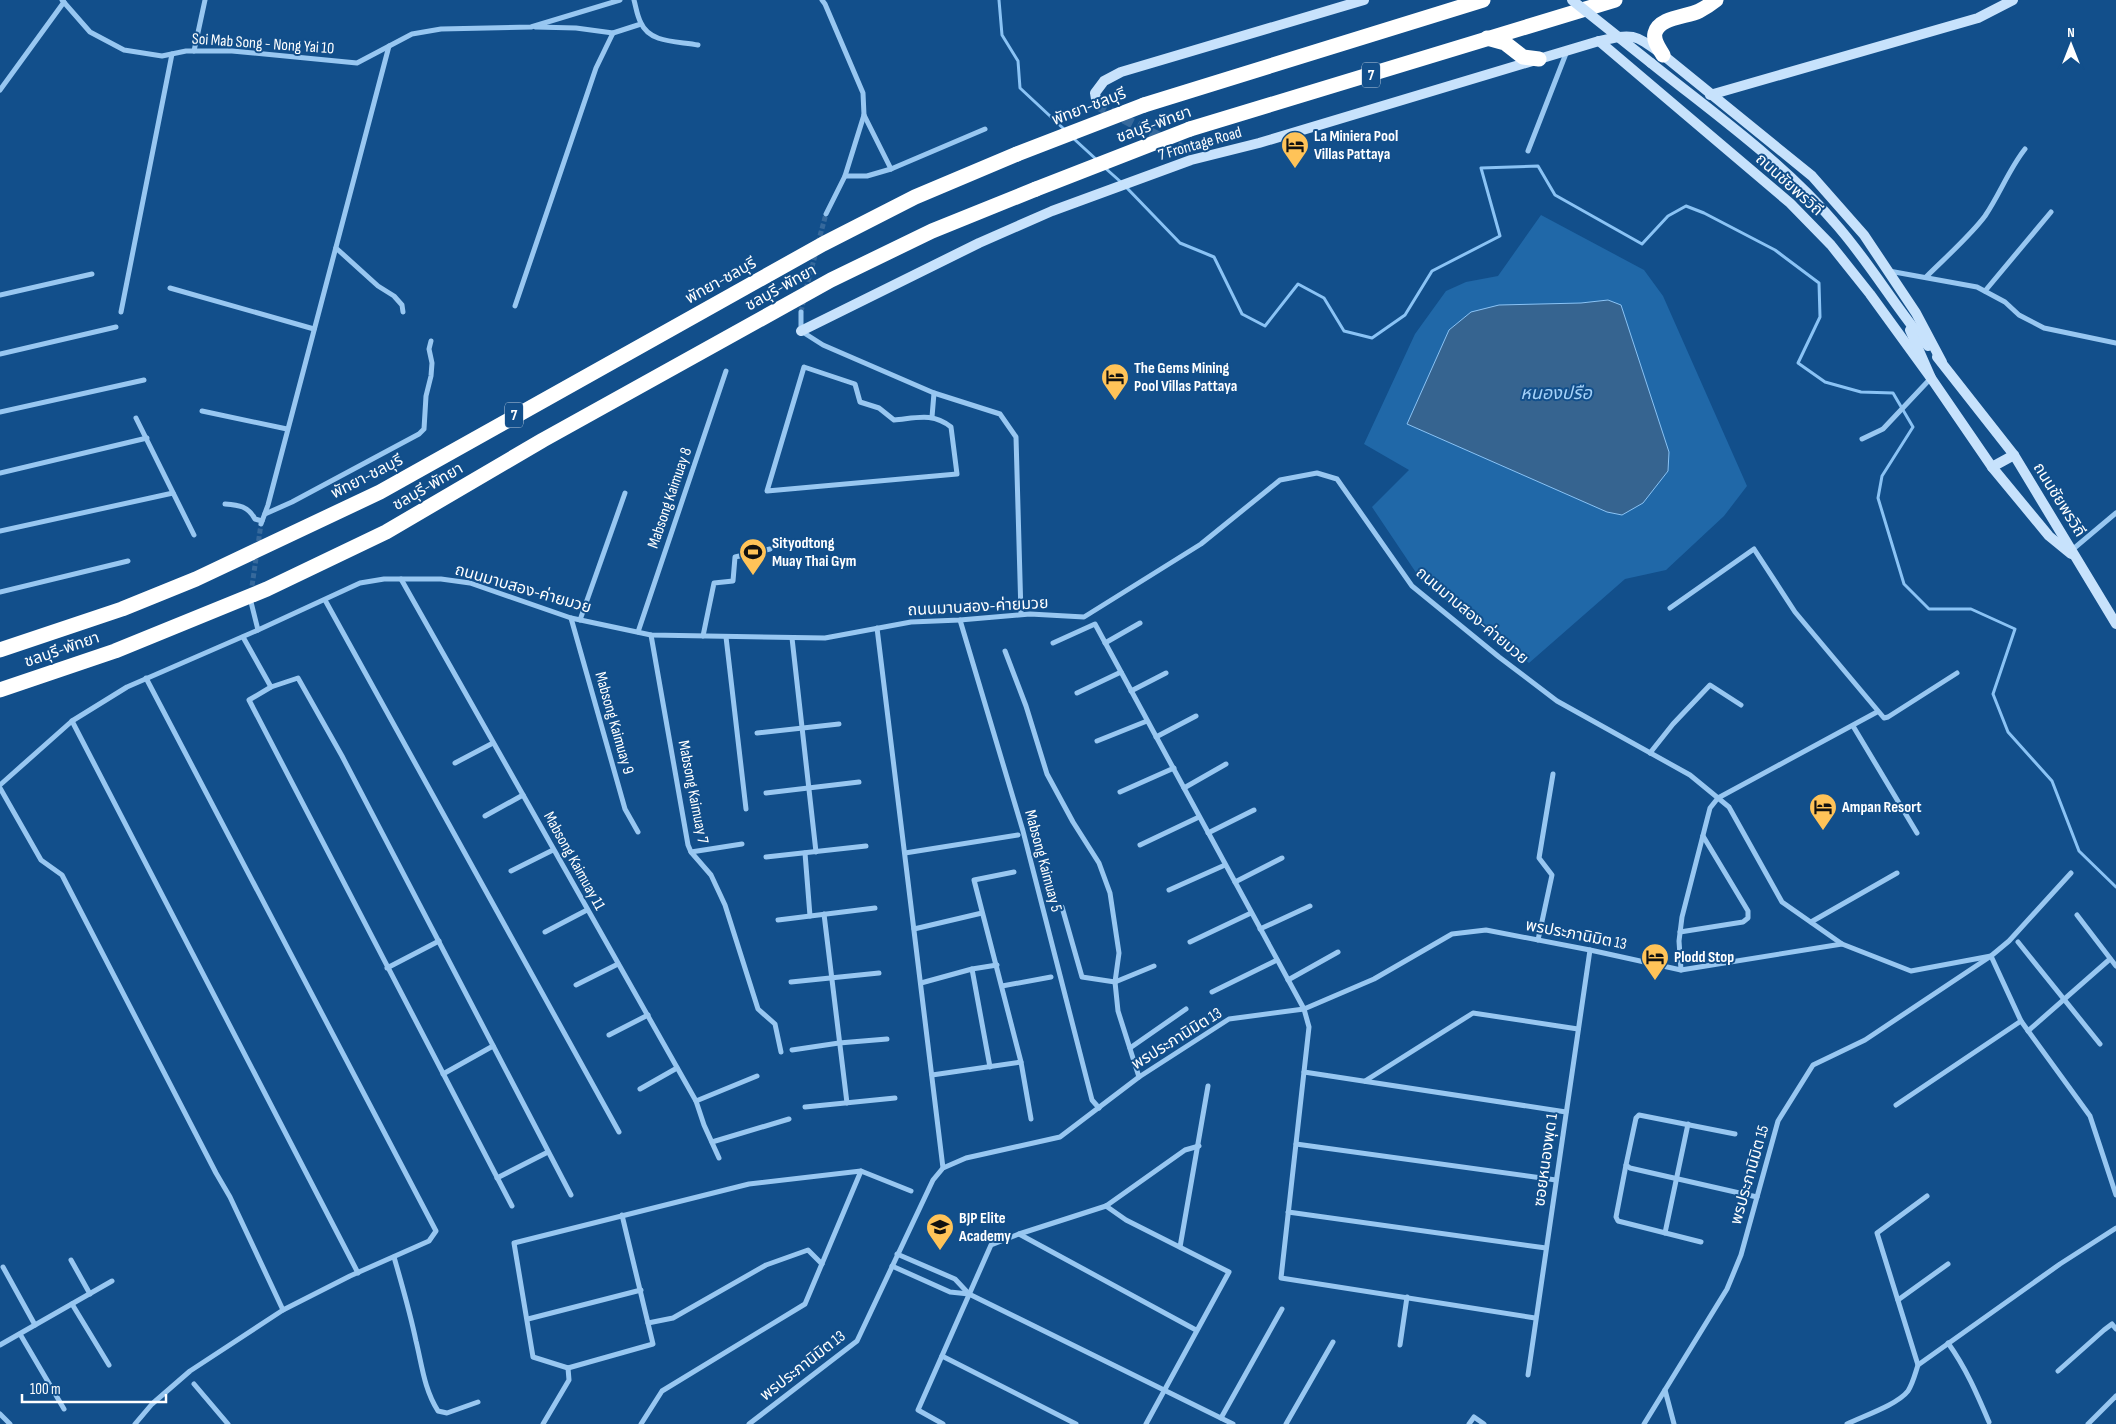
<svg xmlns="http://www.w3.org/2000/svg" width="2116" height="1424" font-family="'Sofia Sans Condensed','Noto Sans Thai',sans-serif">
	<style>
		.green { fill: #2068a8 }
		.water { fill: #366490; stroke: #8ac3f5 }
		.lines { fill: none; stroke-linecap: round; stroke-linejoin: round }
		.stream { stroke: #8ac3f5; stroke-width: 3 }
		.street-tunnel { stroke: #36699c; stroke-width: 5; stroke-dasharray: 5 2.5; stroke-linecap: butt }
		.secondary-tunnel { stroke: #36699c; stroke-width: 10; stroke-dasharray: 10 5; stroke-linecap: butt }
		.street { stroke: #98c7f1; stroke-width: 5 }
		.secondary { stroke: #c7e2fc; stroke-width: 10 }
		.highway { stroke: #fff; stroke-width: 15 }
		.secondary-bridge { stroke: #c7e2fc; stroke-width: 10 }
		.highway-bridge { stroke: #fff; stroke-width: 15 }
		.labels { text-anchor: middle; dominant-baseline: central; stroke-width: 4; stroke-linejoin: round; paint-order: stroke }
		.shield { fill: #124f8b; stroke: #b8cadc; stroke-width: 1 }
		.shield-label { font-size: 15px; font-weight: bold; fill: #fff }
		.street-label { font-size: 16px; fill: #fff; stroke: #124f8b }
		.poi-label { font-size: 16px; font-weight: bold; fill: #fff; stroke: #124f8b; text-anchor: start }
		.water-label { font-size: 18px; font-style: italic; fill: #a4d1f8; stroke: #124f8b }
	</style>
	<rect width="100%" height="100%" fill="#124f8b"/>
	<!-- green -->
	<polygon class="green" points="1541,215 1644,270 1663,296 1747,486 1724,516 1666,570 1625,579 1529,663 1423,583 1372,507 1409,470 1364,444 1415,334 1446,291 1466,282 1498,276"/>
	<!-- water -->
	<polygon class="water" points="1608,300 1621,305 1669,452 1668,471 1643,503 1622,515 1607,512 1407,424 1449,330 1471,312 1499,305 1581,303"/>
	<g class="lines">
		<!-- stream -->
		<g class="stream">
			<polyline points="999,0 1002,35 1018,61 1020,88 1065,130"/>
			<polyline points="1073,138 1098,161"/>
			<polyline points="1104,167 1122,183"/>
			<polyline points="1126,187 1180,243 1214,257 1242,314 1265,326 1298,284 1324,298 1344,331 1372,338 1405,315 1432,271 1500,236 1481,168 1538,166 1555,195 1642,244 1668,216 1686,206 1704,213 1775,250 1819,283 1820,317 1798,363 1825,382 1861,392 1893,393 1913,427 1882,476 1878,498 1904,584 1929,609 1971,609 2015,629 1993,694 2008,732 2052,781 2079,851 2116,887"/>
		</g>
		<!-- street-tunnel -->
		<g class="street-tunnel">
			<polyline points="818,243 826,214"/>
			<polyline points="806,289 816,252"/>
			<polyline points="801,312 804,298"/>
			<polyline points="251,593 261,524"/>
		</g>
		<!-- secondary-tunnel -->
		<polyline class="secondary-tunnel" points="1097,105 1187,151"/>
		<!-- street -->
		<g class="street">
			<polyline points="62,0 90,32 124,50 162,56 186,51 232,51 357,63 412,34 441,29 531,27 620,0"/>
			<path d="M634,0C636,7 637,16 641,23C650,44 680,41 698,45"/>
			<polyline points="822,0 825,4 863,93 864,115 845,176 826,214"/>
			<polyline points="536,27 576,28 613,33 641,24"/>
			<polyline points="194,51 205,0"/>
			<polyline points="0,90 64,2"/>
			<polyline points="864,115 891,169"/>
			<polyline points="1528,151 1567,51"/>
			<polyline points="845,176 867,176 891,169 985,129"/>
			<polyline points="336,248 378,286 394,296 402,305 403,312"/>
			<polyline points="1889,271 1977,287 2005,302 2019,315 2044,328 2116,343"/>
			<path d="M1926,277C1944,259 1971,235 1985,216C2000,194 2009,169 2025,149"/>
			<polyline points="170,288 314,329"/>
			<polyline points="1985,291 2051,212"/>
			<polyline points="0,295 92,274"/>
			<polyline points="515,306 596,68 613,33"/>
			<polyline points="121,312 172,54"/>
			<polyline points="801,312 801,331 823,345 934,393 1000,414 1016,437 1021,614"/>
			<polyline points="0,354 116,327"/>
			<path d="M804,367L855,384L860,402L879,408L894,420C916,418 933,412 951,427L957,474L767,491Z"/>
			<polyline points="202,411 287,429"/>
			<polyline points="0,412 144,380"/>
			<polyline points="932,417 934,393"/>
			<polyline points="136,418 194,535"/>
			<polyline points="1862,439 1883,429 1931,378"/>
			<polyline points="0,473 147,438"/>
			<path d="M225,504C239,505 248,506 255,519L262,521"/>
			<polyline points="265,514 292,502 419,434 424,429 426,396 431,376 432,363 429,349 431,341"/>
			<polyline points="261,524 268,505 389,46"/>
			<polyline points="0,531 173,493"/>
			<polyline points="2072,550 2116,513"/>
			<polyline points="401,579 696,1101 704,1125 719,1158"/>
			<polyline points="0,592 128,561"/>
			<polyline points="250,598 258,630"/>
			<polyline points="325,600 619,1132"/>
			<polyline points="1670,608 1754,549 1795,612 1884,718 1888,717 1957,673"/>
			<polyline points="571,618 625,809 638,832"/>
			<polyline points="580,620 625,493"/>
			<polyline points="960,620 1023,831 1092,1100 1099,1108"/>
			<polyline points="877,628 943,1168"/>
			<polyline points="638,632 726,371"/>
			<polyline points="651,635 688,845 691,852 711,875 725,905 758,1009 775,1024 781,1052"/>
			<polyline points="703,636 714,583 733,581 735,557 770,549"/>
			<polyline points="243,637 271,687"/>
			<polyline points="726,637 746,809"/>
			<polyline points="792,638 816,852"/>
			<polyline points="1053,643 1095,624 1304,1009 1309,1027 1281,1278 1535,1318"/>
			<polyline points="1105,643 1140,623"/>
			<polyline points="1005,651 1026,706 1047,774 1073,822 1099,863 1110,893 1119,953 1115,982 1118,1011 1139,1077"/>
			<polyline points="1131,691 1166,673"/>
			<polyline points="1077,693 1121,672"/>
			<polyline points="72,721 358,1273"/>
			<polyline points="1853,726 1917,833"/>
			<polyline points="757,733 839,724"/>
			<polyline points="1156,737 1196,716"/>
			<polyline points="1097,741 1147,721"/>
			<polyline points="1650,753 1673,724 1710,685 1741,705"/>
			<polyline points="455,763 493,743"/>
			<polyline points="0,785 72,721 127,687 258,630 360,583 384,579 441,579 470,583 571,618 651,635 825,638 911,622 960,620 1030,614 1084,617 1201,544 1280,480 1317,473 1337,479 1412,586 1499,657 1557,701 1690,775 1729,807 1782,902 1842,944 1911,971 1991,956 2021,1021 2090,1116 2116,1195"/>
			<polyline points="0,788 41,860 62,875 216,1173 230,1197 283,1310"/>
			<polyline points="1184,788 1226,764"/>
			<polyline points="1120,792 1174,768"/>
			<polyline points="766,793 859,782"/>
			<polyline points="485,816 523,795"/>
			<polyline points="1208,833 1254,810"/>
			<polyline points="1140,845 1199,817"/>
			<polyline points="691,852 742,844"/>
			<polyline points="805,853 810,916"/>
			<polyline points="905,853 1018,835"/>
			<polyline points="766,857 866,846"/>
			<polyline points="511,871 553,850"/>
			<polyline points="1014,872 974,880 1021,1062 1031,1119"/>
			<polyline points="1235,882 1282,858"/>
			<polyline points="1169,890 1225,865"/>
			<polyline points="1062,907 1082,977 1115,982 1154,966"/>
			<polyline points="824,914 847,1103"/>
			<polyline points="2077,915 2116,966"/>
			<polyline points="778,920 875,908"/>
			<polyline points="1811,922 1897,873"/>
			<polyline points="914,929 982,913"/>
			<polyline points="1260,929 1310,906"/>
			<polyline points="545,932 587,910"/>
			<polyline points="1680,932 1743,922 1748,918 1748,911 1703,836"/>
			<polyline points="1538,940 1552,875 1539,858 1553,774"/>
			<polyline points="1190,942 1251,913"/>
			<polyline points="2018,942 2100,1044"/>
			<polyline points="387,968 439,941"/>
			<polyline points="972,969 990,1067"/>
			<polyline points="1681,970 1679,941 1682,917 1710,808 1718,798 1877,712"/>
			<polyline points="1288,980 1338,952"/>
			<polyline points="791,982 879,973"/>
			<polyline points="921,983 972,969 997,965"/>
			<polyline points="576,985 618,964"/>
			<polyline points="1002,986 1051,977"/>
			<polyline points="1212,992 1277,960"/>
			<polyline points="2028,1031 2110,959"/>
			<polyline points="609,1035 648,1015"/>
			<polyline points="1130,1048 1186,1009"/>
			<polyline points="792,1050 839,1043 887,1039"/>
			<polyline points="1304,1072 1566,1112"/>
			<polyline points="443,1074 493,1046"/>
			<polyline points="932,1075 1021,1062"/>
			<polyline points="1365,1081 1473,1013 1578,1029"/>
			<polyline points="640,1089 677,1068"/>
			<polyline points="696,1101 757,1076"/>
			<polyline points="1896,1105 2021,1021"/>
			<polyline points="805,1107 895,1098"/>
			<polyline points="1735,1134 1639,1115 1636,1118 1626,1165 1630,1168 1757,1197"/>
			<polyline points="712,1142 789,1119"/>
			<polyline points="1296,1144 1556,1180"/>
			<polyline points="1626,1165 1616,1217 1618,1221 1701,1242"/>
			<polyline points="497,1178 548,1152"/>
			<polyline points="512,1206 249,700 271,687 298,678 342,756 571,1195"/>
			<polyline points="1106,1206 1126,1220 1229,1272 1146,1424"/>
			<polyline points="1288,1212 1546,1248"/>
			<polyline points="622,1215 653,1344 568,1368 533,1357 514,1243 749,1184 861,1171 911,1191"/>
			<polyline points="1665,1233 1688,1124"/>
			<polyline points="1019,1234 1196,1330"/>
			<polyline points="1180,1247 1208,1086"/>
			<polyline points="897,1254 955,1279 969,1294"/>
			<path d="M394,1257C402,1285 410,1312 416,1341C422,1365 424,1389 438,1411L447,1413L478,1402"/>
			<polyline points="71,1260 90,1294"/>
			<polyline points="892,1266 950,1292 969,1294 1233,1424"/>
			<polyline points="3,1267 35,1325"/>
			<polyline points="1898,1300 1948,1264"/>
			<polyline points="72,1304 109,1365"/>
			<polyline points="528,1319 641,1290"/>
			<polyline points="648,1323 673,1318 766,1265 808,1250 822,1264"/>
			<polyline points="20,1334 64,1409"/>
			<path d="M1948,1343C1966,1368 1977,1394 1989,1422"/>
			<polyline points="0,1345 112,1281"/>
			<polyline points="1400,1345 1407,1297"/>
			<polyline points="942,1356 1076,1424"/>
			<polyline points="1918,1365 2060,1264 2116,1228"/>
			<polyline points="2058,1371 2104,1330 2112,1324 2116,1329"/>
			<polyline points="1528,1375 1590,950"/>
			<polyline points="194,1384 228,1424"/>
			<polyline points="1665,1390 1674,1424"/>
			<polyline points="0,1414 10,1424"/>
			<polyline points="1221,1418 1282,1309"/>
			<polyline points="135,1424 152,1404 190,1371 283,1310 350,1276 429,1241 436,1231 146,678"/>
			<polyline points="543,1424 569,1380 568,1368"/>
			<polyline points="641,1424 662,1391 805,1304 861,1171"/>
			<polyline points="749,1424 857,1341 933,1180 943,1168 966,1158 1060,1137 1139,1077 1229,1019 1304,1009 1374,979 1452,934 1486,930 1590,950 1681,970 1842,944"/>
			<polyline points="943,1424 918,1410 991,1245 1019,1234 1106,1206 1185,1150 1199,1146"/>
			<polyline points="1286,1424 1333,1342"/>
			<polyline points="1469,1424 1474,1417 1484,1424"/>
			<polyline points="1644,1424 1727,1289 1741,1255 1778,1121 1813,1065 1865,1040 1991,956 2009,941 2071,873"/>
			<path d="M1847,1424C1863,1416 1897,1405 1908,1391C1913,1383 1915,1374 1918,1365L1877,1233L1927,1196"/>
			<polyline points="2088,1424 2116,1396"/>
		</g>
		<!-- secondary -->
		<g class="secondary">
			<polyline points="1599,41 1790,203 1831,245 1870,294 1931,378"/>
			<path d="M1651,63C1712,112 1783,162 1834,222C1869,261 1894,306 1928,346"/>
			<polyline points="1710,95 1978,18 2013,0"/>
			<polyline points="1097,105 1095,93 1104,81 1121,72 1364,0"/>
			<polyline points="1910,330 1931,378 1992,467 2049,536 2071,554"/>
			<path d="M801,331L979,243L1052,211L1191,160L1259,143L1599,41C1634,33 1634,34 1663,55L1812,176L1864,235L1916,313L1942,362"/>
			<polyline points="1937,357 2014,455 2116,624"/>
			<polyline points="1992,467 2014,455"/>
		</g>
		<!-- highway -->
		<g class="highway">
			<polyline points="1487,38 1505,43 1523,57 1539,59"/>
			<path d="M1663,55C1659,48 1653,41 1655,33C1659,17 1687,17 1699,11C1705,8 1711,4 1716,0"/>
			<polyline points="1144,105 1483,0"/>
			<polyline points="1190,129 1615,0"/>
			<polyline points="0,650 122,609 196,579 380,492 823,244 915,197 1017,154"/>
			<polyline points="0,690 115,651 267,589 386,532 543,440 831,280 932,231 1036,189"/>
		</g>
		<!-- secondary-bridge -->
		<polyline class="secondary-bridge" points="1572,0 1651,63"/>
		<!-- highway-bridge -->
		<g class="highway-bridge">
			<polyline points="1017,154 1144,105"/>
			<polyline points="1036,189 1190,129"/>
		</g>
	</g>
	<!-- icons -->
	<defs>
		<g id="hotel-pin" transform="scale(1.4375)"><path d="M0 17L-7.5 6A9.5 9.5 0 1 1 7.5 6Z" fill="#ffc358" stroke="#124f8b"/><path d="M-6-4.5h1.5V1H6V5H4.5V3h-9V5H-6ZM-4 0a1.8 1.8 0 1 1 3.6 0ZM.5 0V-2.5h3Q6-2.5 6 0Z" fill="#111"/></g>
		<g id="stadium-pin" transform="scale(1.4375)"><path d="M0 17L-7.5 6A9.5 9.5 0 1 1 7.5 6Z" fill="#ffc358" stroke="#124f8b"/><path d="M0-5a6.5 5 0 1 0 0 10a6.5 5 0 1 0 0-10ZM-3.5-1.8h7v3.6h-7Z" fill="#111"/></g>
		<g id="school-pin" transform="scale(1.4375)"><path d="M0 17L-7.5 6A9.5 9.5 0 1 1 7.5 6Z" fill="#ffc358" stroke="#124f8b"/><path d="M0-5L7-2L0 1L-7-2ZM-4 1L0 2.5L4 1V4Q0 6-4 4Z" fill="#111"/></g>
	</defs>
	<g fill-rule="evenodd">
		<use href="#hotel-pin" x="1295" y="145"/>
		<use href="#hotel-pin" x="1115" y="377"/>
		<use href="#stadium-pin" x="753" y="552"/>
		<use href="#hotel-pin" x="1823" y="807"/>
		<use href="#hotel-pin" x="1655" y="957"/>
		<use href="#school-pin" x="940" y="1227"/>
	</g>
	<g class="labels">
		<!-- shield labels -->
		<g class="shield">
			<rect x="1362" y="62.5" width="18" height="25" rx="4"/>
			<rect x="505" y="402.5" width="18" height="25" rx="4"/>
		</g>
		<g class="shield-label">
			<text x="1371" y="75">7</text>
			<text x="514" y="415">7</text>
		</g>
		<!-- street labels -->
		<g class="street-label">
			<text transform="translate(263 44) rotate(4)">Soi Mab Song - Nong Yai 10</text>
			<text transform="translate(1089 107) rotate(-21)">พัทยา-ชลบุรี</text>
			<text transform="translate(1154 125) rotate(-20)">ชลบุรี-พัทยา</text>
			<text transform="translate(1200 144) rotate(-16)">7 Frontage Road</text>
			<text transform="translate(1789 185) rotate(42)">ถนนชัยพรวิถี</text>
			<text transform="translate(721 281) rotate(-29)">พัทยา-ชลบุรี</text>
			<text transform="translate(781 288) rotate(-29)">ชลบุรี-พัทยา</text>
			<text transform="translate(367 477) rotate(-27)">พัทยา-ชลบุรี</text>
			<text transform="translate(428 487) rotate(-30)">ชลบุรี-พัทยา</text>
			<text transform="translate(670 498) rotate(-71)">Mabsong Kaimuay 8</text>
			<text transform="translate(2059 500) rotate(58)">ถนนชัยพรวิถี</text>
			<text transform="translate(523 589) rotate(16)">ถนนมาบสอง-ค่ายมวย</text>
			<text transform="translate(978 607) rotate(-3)">ถนนมาบสอง-ค่ายมวย</text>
			<text transform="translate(1472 616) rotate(40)">ถนนมาบสอง-ค่ายมวย</text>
			<text transform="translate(62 650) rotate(-19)">ชลบุรี-พัทยา</text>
			<text transform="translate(614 723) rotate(74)">Mabsong Kaimuay 9</text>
			<text transform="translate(693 792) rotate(79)">Mabsong Kaimuay 7</text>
			<text transform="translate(574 861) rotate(61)">Mabsong Kaimuay 11</text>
			<text transform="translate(1043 861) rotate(75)">Mabsong Kaimuay 5</text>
			<text transform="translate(1576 935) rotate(11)">พรประภานิมิต 13</text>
			<text transform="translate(1177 1039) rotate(-32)">พรประภานิมิต 13</text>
			<text transform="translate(1546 1160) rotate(-82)">ซอยหนองพุด 1</text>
			<text transform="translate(1750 1175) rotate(-74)">พรประภานิมิต 15</text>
			<text transform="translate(803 1366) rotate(-38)">พรประภานิมิต 13</text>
		</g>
		<!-- poi labels -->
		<g class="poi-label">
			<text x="1314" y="136">La Miniera Pool<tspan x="1314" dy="18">Villas Pattaya</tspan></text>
			<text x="1134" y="368">The Gems Mining<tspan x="1134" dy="18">Pool Villas Pattaya</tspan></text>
			<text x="772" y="543">Sityodtong<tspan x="772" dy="18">Muay Thai Gym</tspan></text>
			<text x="1842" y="807">Ampan Resort</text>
			<text x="1674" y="957">Plodd Stop</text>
			<text x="959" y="1218">BJP Elite<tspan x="959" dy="18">Academy</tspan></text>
		</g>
		<!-- water labels -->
		<g class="water-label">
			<text x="1556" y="393">หนองปรือ</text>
		</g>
	</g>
	<!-- north arrow -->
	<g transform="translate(2071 45)" stroke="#124f8b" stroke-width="4" paint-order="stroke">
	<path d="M0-4L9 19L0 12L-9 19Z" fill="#ffffff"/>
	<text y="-8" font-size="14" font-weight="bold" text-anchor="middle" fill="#ffffff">N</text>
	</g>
	<!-- scale -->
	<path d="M22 1394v8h144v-8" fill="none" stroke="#ffffff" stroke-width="2.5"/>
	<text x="30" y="1394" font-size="15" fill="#ffffff" stroke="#124f8b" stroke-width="4" paint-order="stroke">100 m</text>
</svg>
